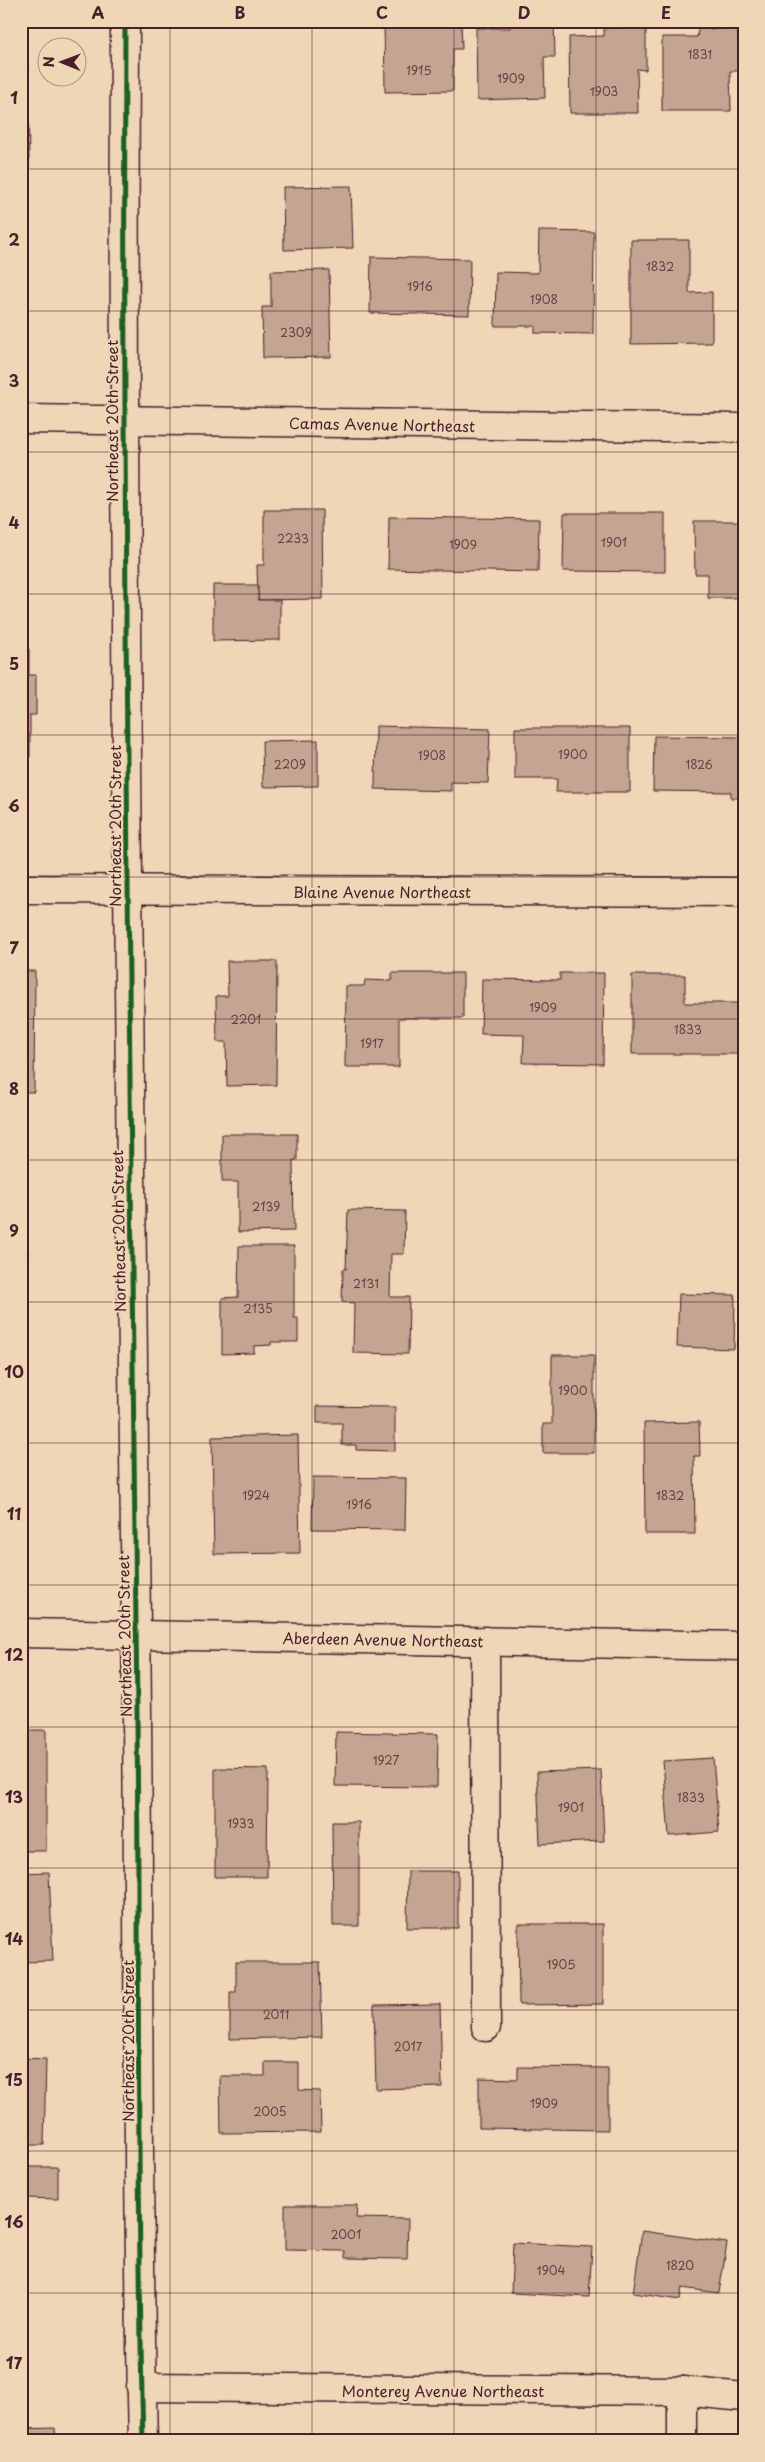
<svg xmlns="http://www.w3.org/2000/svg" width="765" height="2462" font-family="'Playpen Sans',sans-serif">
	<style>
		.building { fill: #c3a592; stroke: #4a1f2b }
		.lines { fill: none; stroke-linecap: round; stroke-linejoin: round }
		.minor-casing { stroke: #4a1f2b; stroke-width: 31 }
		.minor { stroke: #efd6b7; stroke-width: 28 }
		.cycleway-casing { stroke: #efd6b7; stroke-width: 8 }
		.cycleway { stroke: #1b5e20; stroke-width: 5 }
		.grid { fill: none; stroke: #4a1f2b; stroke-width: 1; stroke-opacity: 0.55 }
		.labels { text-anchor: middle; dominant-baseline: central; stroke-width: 4; stroke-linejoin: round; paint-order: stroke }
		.number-label { font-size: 12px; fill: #684045 }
		.street-label { font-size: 15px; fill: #4a1f2b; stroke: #efd6b7 }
		.neatline { fill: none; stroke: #4a1f2b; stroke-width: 2 }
		.grid-label { font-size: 16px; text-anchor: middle; font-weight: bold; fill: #4a1f2b }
	</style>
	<rect width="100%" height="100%" fill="#efd6b7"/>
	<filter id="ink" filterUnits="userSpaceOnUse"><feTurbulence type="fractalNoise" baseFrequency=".02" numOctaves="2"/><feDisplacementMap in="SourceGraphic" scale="10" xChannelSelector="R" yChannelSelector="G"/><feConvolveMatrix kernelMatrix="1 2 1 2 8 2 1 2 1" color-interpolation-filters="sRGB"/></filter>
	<g filter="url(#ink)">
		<!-- building -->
		<g class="building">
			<polygon points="384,21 461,21 462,49 453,49 453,91 385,92"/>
			<polygon points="510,21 554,21 555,57 544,57 545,98 477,100 476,28 510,28"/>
			<polygon points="646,27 646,70 637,69 638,113 570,113 569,37 604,36 604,28"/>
			<polygon points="698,29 738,29 739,71 730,71 731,111 662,111 662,37 697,37"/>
			<polygon points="28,65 29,167 21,168 21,66"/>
			<polygon points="351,186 353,248 284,250 283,187"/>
			<polygon points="539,231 594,232 593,334 535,333 535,326 495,326 496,272 538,273"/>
			<polygon points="631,240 689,240 689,293 712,292 712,343 631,344"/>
			<polygon points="371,257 470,259 469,315 370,313"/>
			<polygon points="329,270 331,357 263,358 262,307 271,307 271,271"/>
			<polygon points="264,510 322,510 323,599 258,600 257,565 264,565"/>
			<polygon points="564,513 665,513 665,572 563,571"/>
			<polygon points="389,517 539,519 538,572 388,569"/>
			<polygon points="694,521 744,521 744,598 708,598 708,574 695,574"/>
			<polygon points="213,585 258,585 258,600 280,600 280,640 213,641"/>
			<polygon points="21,649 29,649 29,675 36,675 36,715 30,715 30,757 21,757"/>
			<polygon points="376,726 490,729 488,783 451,782 451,791 375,789"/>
			<polygon points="515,728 630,728 630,792 556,792 557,779 515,779"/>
			<polygon points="654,736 744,737 744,798 731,798 731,792 653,791"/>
			<polygon points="318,740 318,786 263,787 262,741"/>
			<polygon points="227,961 277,961 276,1085 227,1086 226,1042 217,1042 216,996 228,996"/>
			<polygon points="21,971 35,971 34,1092 21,1092"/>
			<polygon points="392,973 463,973 463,1018 399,1018 399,1067 345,1067 346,986 364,986 365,980 392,981"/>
			<polygon points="560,973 604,973 603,1064 523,1063 524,1035 481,1034 482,979 560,980"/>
			<polygon points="632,975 685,975 685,1003 744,1003 744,1054 632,1054"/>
			<polygon points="222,1134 297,1134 297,1160 293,1160 294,1231 238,1232 238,1182 222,1182"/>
			<polygon points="348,1210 405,1211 404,1254 391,1254 390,1297 409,1297 408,1354 353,1353 354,1303 342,1302 343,1269 346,1269"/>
			<polygon points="21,1245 29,1254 21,1261"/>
			<polygon points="239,1246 294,1246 294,1318 298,1318 298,1342 271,1342 271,1345 254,1346 254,1353 222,1354 222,1298 238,1297"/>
			<polygon points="679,1294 735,1295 734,1349 677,1347"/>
			<polygon points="21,1341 30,1343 21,1377"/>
			<polygon points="552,1355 594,1355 594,1453 543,1453 543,1424 552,1424"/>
			<polygon points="317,1406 395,1407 395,1451 356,1450 356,1445 342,1445 342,1423 317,1423"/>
			<polygon points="699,1422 700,1456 694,1456 695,1534 645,1534 644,1423"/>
			<polygon points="298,1435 300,1553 214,1554 212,1437"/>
			<polygon points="313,1477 406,1478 405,1530 312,1529"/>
			<rect x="21" y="1730" width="25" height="121"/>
			<polygon points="336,1732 438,1734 437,1787 335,1786"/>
			<polygon points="713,1758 719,1832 669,1836 663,1761"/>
			<polygon points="215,1768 268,1769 267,1877 215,1877"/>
			<polygon points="601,1770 604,1841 540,1844 537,1772"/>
			<polygon points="332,1822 359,1822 359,1926 333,1926"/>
			<polygon points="408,1871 458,1871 458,1928 407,1928"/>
			<polygon points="49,1872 53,1961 21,1962 21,1873"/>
			<polygon points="518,1924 603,1924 603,2004 519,2005"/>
			<polygon points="236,1962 320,1962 322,2037 230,2039 230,1992 236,1992"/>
			<polygon points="440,2004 442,2087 376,2089 374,2005"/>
			<polygon points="21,2058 46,2059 44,2145 21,2145"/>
			<polygon points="265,2062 299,2062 299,2090 320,2091 321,2132 221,2133 220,2076 265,2076"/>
			<polygon points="518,2067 608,2068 608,2130 479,2128 479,2078 518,2079"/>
			<polygon points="21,2167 58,2167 58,2199 24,2198 24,2359 21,2359"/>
			<polygon points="285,2205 357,2205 356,2218 408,2219 407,2259 345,2258 345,2251 285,2250"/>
			<polygon points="642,2231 727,2243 719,2293 682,2288 680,2300 633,2293"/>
			<polygon points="513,2243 592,2247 589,2297 511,2293"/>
			<polygon points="55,2428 56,2441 21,2441 21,2429"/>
		</g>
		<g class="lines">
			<!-- minor casing -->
			<g class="minor-casing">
				<g id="minor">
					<path d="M125,21C123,556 130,1091 136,1626C140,1898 136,2169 143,2441"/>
					<polyline points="21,419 744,428"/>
					<polyline points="21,889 744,892"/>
					<polyline points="21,1633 744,1646"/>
					<polyline points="485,1641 486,2027"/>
					<polyline points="141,2387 682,2391 744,2397"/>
					<polyline points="682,2391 682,2441"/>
				</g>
			</g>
			<!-- minor -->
			<use href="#minor" class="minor"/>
			<!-- cycleway casing -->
			<g class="cycleway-casing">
				<path id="cycleway" d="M125,21C123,556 130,1091 136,1626C140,1898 136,2169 143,2441"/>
			</g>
			<!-- cycleway -->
			<use href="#cycleway" class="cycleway"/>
		</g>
	</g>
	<!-- grid -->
	<path class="grid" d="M170,21V2441M312,21V2441M454,21V2441M596,21V2441M21,169H744M21,311H744M21,452H744M21,594H744M21,735H744M21,877H744M21,1019H744M21,1160H744M21,1302H744M21,1443H744M21,1585H744M21,1727H744M21,1868H744M21,2010H744M21,2151H744M21,2293H744"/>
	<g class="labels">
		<!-- number labels -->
		<g class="number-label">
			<text x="700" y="54">1831</text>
			<text x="419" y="70">1915</text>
			<text x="511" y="78">1909</text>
			<text x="604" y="91">1903</text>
			<text x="660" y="266">1832</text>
			<text x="420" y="286">1916</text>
			<text x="544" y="299">1908</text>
			<text x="296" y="332">2309</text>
			<text x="293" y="538">2233</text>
			<text x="614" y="542">1901</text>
			<text x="463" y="544">1909</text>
			<text x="573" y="754">1900</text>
			<text x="432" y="755">1908</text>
			<text x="290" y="764">2209</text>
			<text x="699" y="764">1826</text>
			<text x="543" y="1007">1909</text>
			<text x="246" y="1019">2201</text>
			<text x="688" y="1029">1833</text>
			<text x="372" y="1043">1917</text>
			<text x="266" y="1206">2139</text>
			<text x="366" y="1283">2131</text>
			<text x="258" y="1308">2135</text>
			<text x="573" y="1390">1900</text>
			<text x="256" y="1495">1924</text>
			<text x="670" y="1495">1832</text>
			<text x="359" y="1504">1916</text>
			<text x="386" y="1760">1927</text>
			<text x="691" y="1797">1833</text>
			<text x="571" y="1807">1901</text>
			<text x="241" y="1823">1933</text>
			<text x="561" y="1964">1905</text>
			<text x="276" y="2014">2011</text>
			<text x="408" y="2046">2017</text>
			<text x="544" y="2103">1909</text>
			<text x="270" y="2111">2005</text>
			<text x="346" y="2234">2001</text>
			<text x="680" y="2265">1820</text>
			<text x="551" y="2270">1904</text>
		</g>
		<!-- street labels -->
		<g class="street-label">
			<text transform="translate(111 421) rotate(-90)">Northeast 20th Street</text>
			<text transform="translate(382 424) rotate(1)">Camas Avenue Northeast</text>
			<text transform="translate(114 826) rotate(-90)">Northeast 20th Street</text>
			<text x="382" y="891">Blaine Avenue Northeast</text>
			<text transform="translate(118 1231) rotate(-91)">Northeast 20th Street</text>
			<text transform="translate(124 1636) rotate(-91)">Northeast 20th Street</text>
			<text transform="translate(383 1639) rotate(1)">Aberdeen Avenue Northeast</text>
			<text transform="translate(127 2041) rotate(-90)">Northeast 20th Street</text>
			<text x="443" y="2390">Monterey Avenue Northeast</text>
		</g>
	</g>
	<!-- margin -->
	<rect width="765" height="2462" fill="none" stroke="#efd6b7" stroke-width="55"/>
	<!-- north arrow -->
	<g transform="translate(62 62) rotate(271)"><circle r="24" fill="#efd6b7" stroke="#ad8d7f"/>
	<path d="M0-4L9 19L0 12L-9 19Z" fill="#4a1f2b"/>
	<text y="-8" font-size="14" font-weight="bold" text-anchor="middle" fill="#4a1f2b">N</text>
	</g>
	<rect x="28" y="28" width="710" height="2406" class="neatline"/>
	<g class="grid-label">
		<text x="98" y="19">A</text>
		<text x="240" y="19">B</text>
		<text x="382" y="19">C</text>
		<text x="524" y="19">D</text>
		<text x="666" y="19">E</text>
		<text x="14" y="104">1</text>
		<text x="14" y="246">2</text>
		<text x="14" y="387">3</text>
		<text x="14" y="529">4</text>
		<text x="14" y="670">5</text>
		<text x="14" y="812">6</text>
		<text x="14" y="954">7</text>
		<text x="14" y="1095">8</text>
		<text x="14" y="1237">9</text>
		<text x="14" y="1378">10</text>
		<text x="14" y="1520">11</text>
		<text x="14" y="1661">12</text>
		<text x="14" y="1803">13</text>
		<text x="14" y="1945">14</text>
		<text x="14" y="2086">15</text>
		<text x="14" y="2228">16</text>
		<text x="14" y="2369">17</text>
	</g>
</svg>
